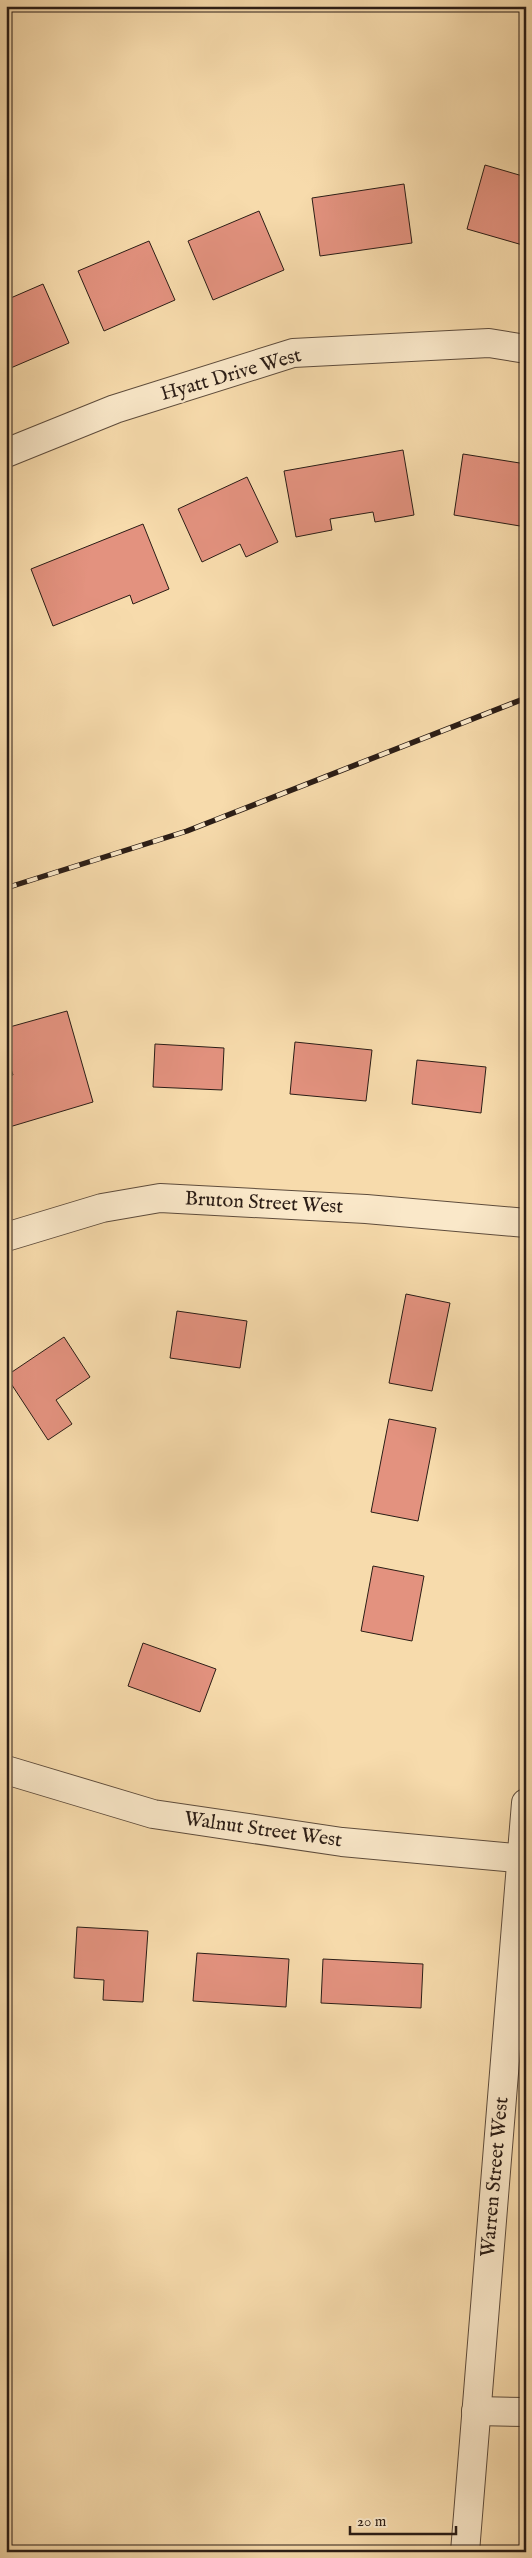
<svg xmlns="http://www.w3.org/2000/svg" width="532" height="2558" font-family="'IM FELL English',serif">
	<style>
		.building { fill: #e3927f; stroke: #2b1d16 }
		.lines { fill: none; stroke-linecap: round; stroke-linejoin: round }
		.minor-casing { stroke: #5e4c3c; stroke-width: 30 }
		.minor { stroke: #fae8c9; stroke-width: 28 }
		.rail-casing { stroke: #2b1d16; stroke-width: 5.5 }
		.rail { stroke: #fae8c9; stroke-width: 4; stroke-dasharray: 11; stroke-linecap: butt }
		.labels { text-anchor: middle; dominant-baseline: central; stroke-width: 4.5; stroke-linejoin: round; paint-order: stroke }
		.street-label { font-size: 20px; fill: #2b1d16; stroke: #fae8c9 }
	</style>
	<rect width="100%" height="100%" fill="#f7dbac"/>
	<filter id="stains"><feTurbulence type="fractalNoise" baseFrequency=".004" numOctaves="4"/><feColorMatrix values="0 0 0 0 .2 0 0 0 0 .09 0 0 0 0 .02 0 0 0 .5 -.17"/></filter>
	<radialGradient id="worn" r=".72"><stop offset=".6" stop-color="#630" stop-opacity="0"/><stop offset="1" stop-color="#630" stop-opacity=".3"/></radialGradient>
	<!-- building -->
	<g class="building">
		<polygon points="485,165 526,177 526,246 467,229"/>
		<polygon points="404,184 412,243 320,256 312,198"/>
		<polygon points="259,211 284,270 213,300 188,241"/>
		<polygon points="149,241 175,300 104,331 78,271"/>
		<polygon points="43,284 69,343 6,370 6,300"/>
		<polygon points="403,450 414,515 375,522 373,512 330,519 332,530 296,537 284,471"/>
		<polygon points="463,454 526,464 526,527 454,515"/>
		<polygon points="247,477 278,542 246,557 240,544 202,562 178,509"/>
		<polygon points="143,524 169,589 133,604 130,595 53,626 31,569"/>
		<polygon points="67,1011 93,1102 6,1128 6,1077 13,1075 6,1053 6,1028"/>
		<polygon points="295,1042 372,1050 366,1101 290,1094"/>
		<polygon points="155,1044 224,1048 222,1090 153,1087"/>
		<polygon points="417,1060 486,1067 481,1113 412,1104"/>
		<polygon points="406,1294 450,1303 432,1391 389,1383"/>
		<polygon points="177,1311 247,1321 240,1368 170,1358"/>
		<polygon points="64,1337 90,1377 56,1400 72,1424 48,1440 6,1376"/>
		<polygon points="389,1419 436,1428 418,1521 371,1512"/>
		<polygon points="373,1566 424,1576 412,1641 361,1631"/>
		<polygon points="143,1643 216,1669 200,1712 128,1686"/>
		<polygon points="77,1927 148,1931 143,2002 103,2000 104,1980 74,1978"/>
		<polygon points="197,1953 289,1959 286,2007 193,2001"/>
		<polygon points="323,1959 423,1964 421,2008 321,2003"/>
	</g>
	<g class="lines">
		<!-- minor casing -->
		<g class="minor-casing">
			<g id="minor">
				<polyline points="6,453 115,409 293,353 489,343 526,349"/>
				<polyline points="6,1237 102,1208 160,1198 366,1209 526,1223"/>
				<polyline points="6,1770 153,1814 342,1842 526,1859"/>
				<polyline points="476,2411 526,2412"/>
				<polyline points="465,2552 526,1803"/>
			</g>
		</g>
		<!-- minor -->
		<use href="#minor" class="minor"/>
		<!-- rail casing -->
		<g class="rail-casing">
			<polyline id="rail" points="6,888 187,831 526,698"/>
		</g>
		<!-- rail -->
		<use href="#rail" class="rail"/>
	</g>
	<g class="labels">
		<!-- street labels -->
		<g class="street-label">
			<text transform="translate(231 375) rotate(-16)">Hyatt Drive West</text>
			<text transform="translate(264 1203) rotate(3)">Bruton Street West</text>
			<text transform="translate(263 1830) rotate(8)">Walnut Street West</text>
			<text transform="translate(495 2177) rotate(-85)">Warren Street West</text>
		</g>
	</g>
	<!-- margin -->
	<rect width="532" height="2558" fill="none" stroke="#f7dbac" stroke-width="25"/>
	<rect x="8" y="8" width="517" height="2543" fill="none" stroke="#2b1d16" stroke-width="2.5"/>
	<rect x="12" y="12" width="507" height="2533" fill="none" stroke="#2b1d16"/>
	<!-- scale -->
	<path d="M350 2526v8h106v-8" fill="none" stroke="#2b1d16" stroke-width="2.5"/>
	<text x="357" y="2526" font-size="15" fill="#2b1d16" stroke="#fae8c9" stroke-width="4" paint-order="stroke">20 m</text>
	<rect width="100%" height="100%" filter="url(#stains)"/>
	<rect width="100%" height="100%" fill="url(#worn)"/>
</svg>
